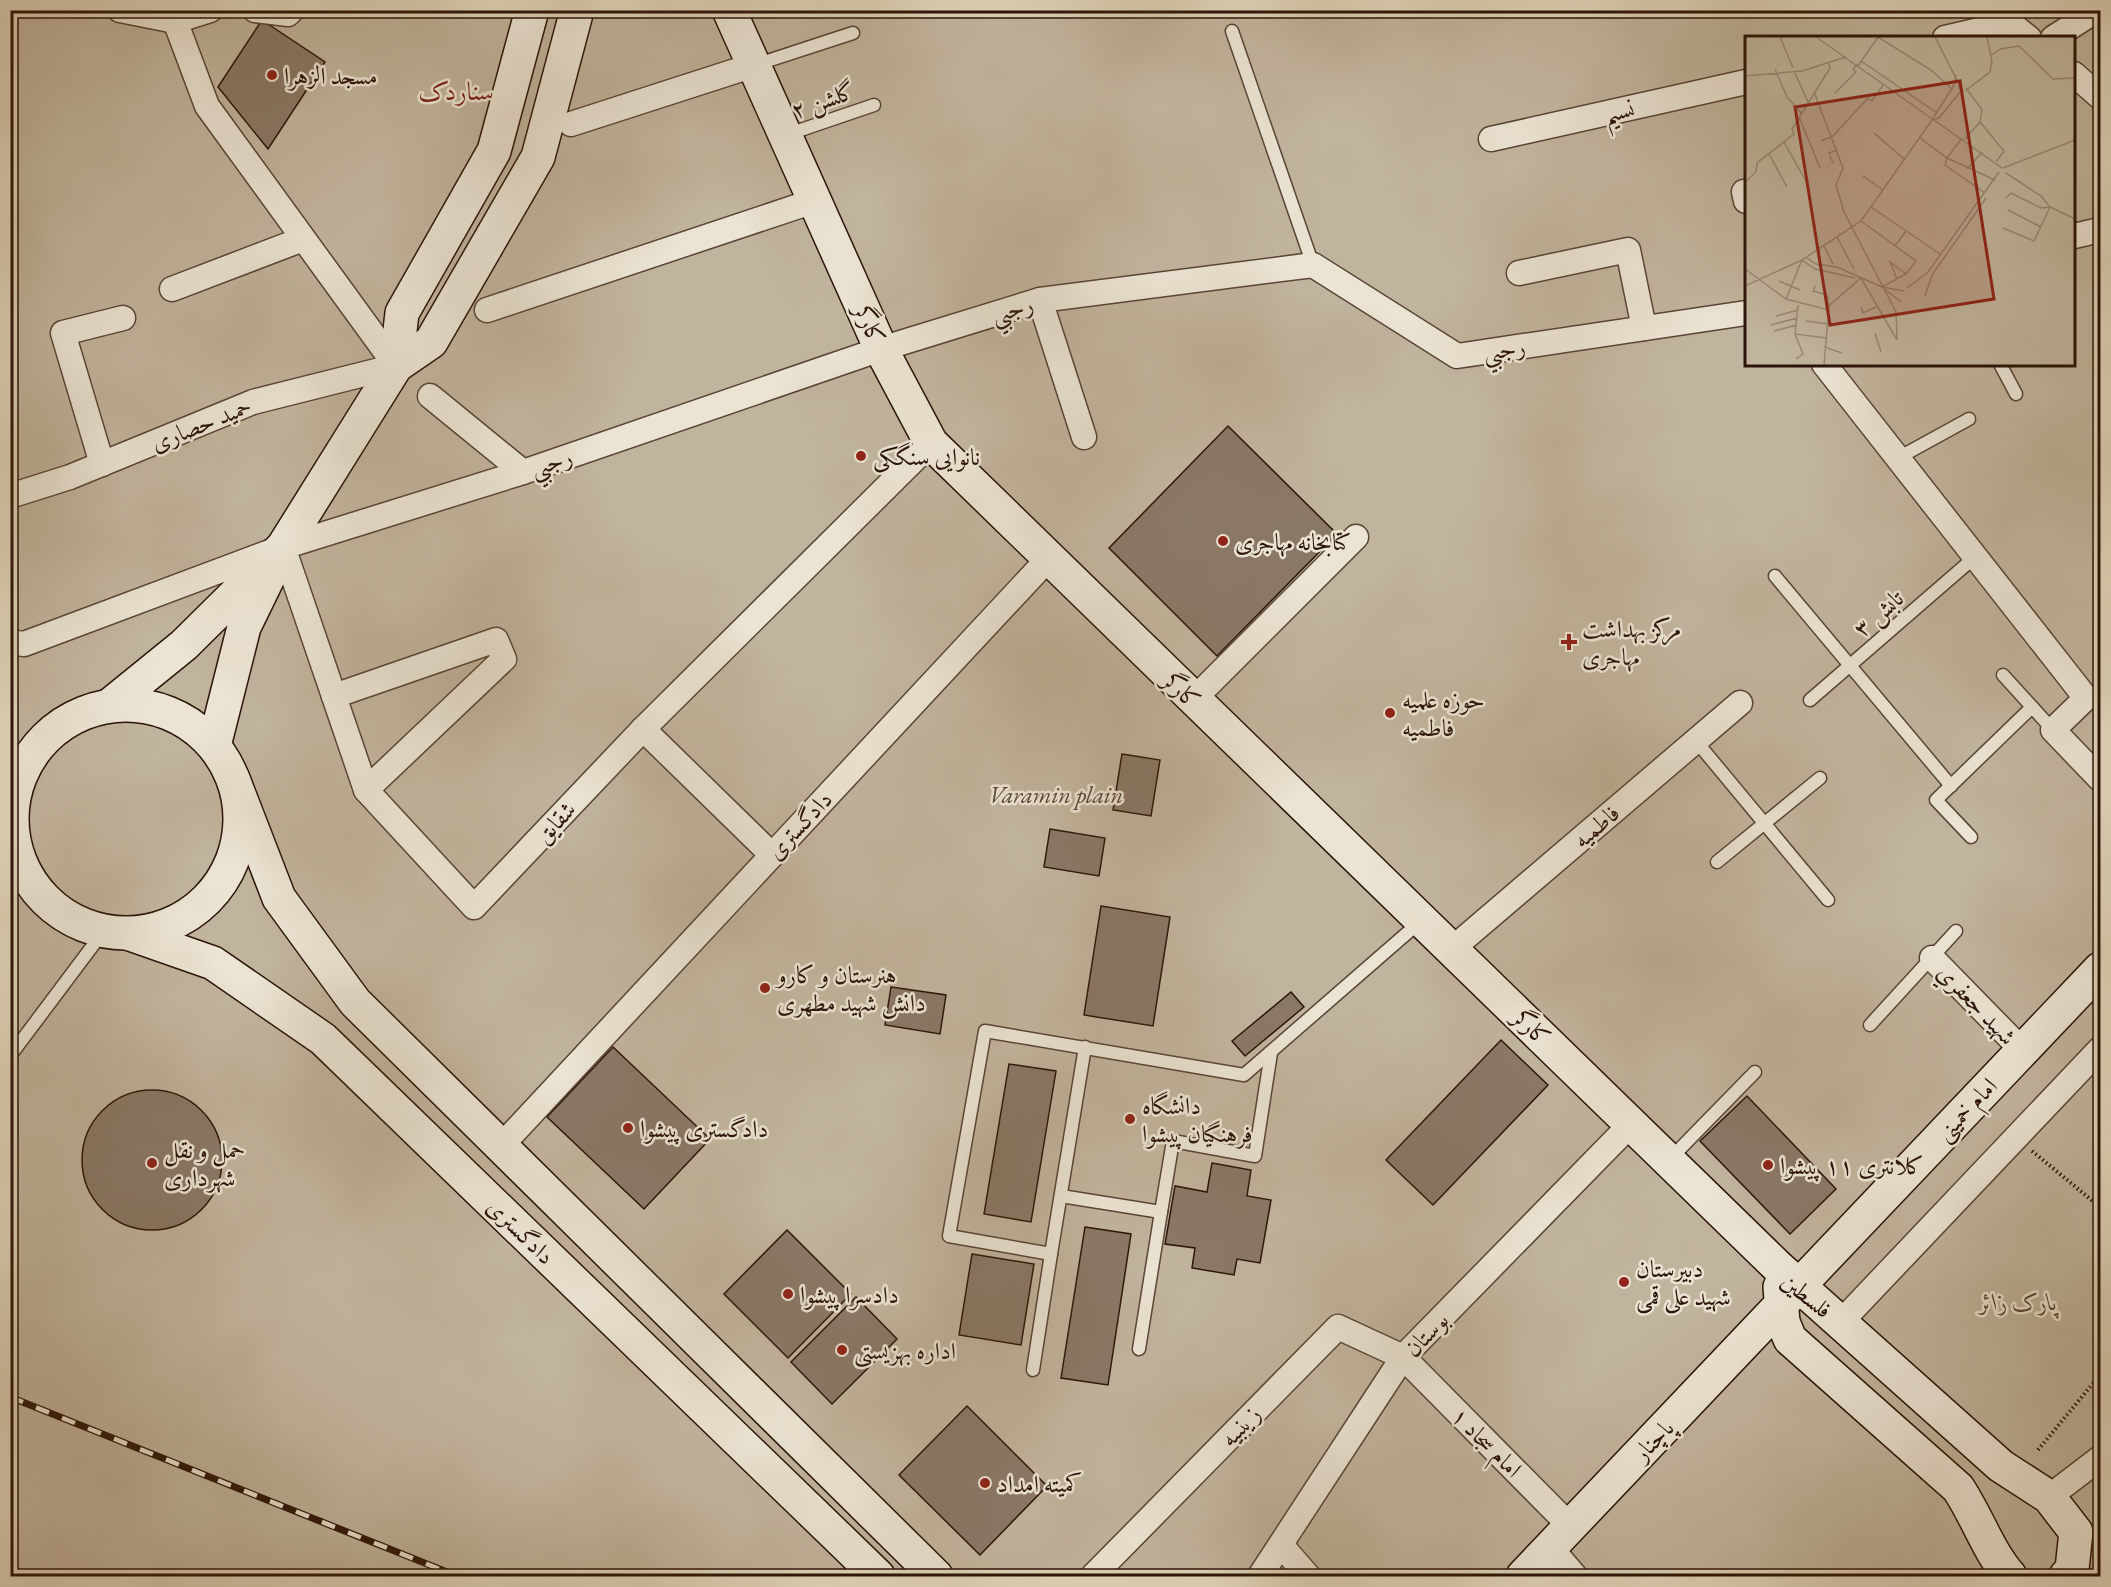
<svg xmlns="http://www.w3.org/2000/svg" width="2111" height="1587" font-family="'EB Garamond',Amiri,serif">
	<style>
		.green { fill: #c1b49d; stroke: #766453; stroke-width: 1.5; fill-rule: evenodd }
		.building { fill: #8a7866; stroke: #2c1409; stroke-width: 1.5 }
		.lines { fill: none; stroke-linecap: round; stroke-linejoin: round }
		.service-casing { stroke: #594436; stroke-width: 15 }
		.minor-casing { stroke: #594436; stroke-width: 27 }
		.secondary-casing { stroke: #2c1409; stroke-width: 36 }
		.path { stroke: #2c1409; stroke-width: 4; stroke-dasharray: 1.5 3; stroke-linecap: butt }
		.service { stroke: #ebe4d3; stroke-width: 12 }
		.minor { stroke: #ebe4d3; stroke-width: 24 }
		.secondary { stroke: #ebe4d3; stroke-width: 33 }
		.rail-casing { stroke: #2c1409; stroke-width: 7 }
		.rail { stroke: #ebe4d3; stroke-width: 4.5; stroke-dasharray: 14; stroke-linecap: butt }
		.poi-dot { fill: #8f2418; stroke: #ebe4d3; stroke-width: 2 }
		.labels { text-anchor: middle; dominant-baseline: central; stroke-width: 5; stroke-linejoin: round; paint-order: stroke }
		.poi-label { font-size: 24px; fill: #2c1409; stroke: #ebe4d3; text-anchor: start }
		.street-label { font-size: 24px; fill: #2c1409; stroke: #ebe4d3 }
		.park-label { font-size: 24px; font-style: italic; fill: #594435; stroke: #ebe4d3 }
		.neighbourhood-label { font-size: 26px; fill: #7a1f14; stroke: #ebe4d3 }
		.inset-road { fill: none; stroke: #988874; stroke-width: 1.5 }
		.view { fill: #8f2418; fill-opacity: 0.15; stroke: #8f2418; stroke-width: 3 }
		.inset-edge { fill: none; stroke: #2c1409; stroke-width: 3 }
	</style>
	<rect width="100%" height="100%" fill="#e0d5bb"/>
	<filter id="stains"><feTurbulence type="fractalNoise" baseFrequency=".00333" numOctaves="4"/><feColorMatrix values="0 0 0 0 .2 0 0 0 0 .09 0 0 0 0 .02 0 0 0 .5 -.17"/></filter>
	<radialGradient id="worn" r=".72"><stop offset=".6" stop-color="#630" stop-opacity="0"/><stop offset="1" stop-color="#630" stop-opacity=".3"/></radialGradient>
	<!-- green -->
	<path class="green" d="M11,11H2100V1576H11ZM1746,38H2074V364H1746Z"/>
	<!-- building -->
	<g class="building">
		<polygon points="262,20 325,62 268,149 218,87"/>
		<polygon points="1228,426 1337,534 1217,656 1109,548"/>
		<polygon points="1122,754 1160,760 1151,816 1113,810"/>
		<polygon points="1050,829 1105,838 1099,876 1044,867"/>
		<polygon points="1101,906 1170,917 1153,1026 1084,1015"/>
		<polygon points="891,987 946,995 940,1034 885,1025"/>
		<polygon points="1291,992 1304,1007 1245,1056 1232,1041"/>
		<polygon points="1501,1040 1548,1085 1433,1205 1386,1160"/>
		<polygon points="613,1047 710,1139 644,1209 547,1117"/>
		<polygon points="1009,1064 1056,1071 1031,1222 984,1214"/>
		<circle cx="152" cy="1160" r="70"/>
		<polygon points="1747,1096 1836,1189 1790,1234 1700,1141"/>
		<polygon points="1212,1163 1251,1170 1247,1196 1271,1200 1260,1263 1237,1259 1234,1275 1192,1268 1195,1248 1165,1244 1175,1186 1207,1192"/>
		<polygon points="1085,1227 1131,1234 1108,1385 1061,1378"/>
		<polygon points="787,1230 851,1294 788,1358 724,1294"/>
		<polygon points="972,1254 1034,1264 1021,1345 959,1335"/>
		<polygon points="856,1297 897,1339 832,1404 791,1362"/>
		<polygon points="967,1406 1047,1486 980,1555 899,1475"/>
	</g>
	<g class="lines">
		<!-- service casing -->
		<g class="service-casing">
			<g id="service">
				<polyline points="1232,31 1313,265"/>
				<polyline points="755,65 853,33"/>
				<polyline points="786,135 874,105"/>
				<polyline points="2000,364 2016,394"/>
				<polyline points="1898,458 1969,419"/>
				<polyline points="1775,576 1951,786"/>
				<polyline points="2003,675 2053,730"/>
				<polyline points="1810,700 1975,557"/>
				<polyline points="1696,741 1828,900"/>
				<polyline points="1971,837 1936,800 2032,707"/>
				<polyline points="10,852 13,848"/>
				<polyline points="1717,862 1820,778"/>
				<polyline points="1870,1025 1956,931"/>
				<polyline points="10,1056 103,932"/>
				<polyline points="1669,1160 1755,1072"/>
				<polyline points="1061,1196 1161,1212 1139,1349"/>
				<polyline points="1161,1212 1173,1141 1255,1156 1271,1053"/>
				<polyline points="1051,1254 1085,1047"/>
				<polyline points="1033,1370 1051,1254 949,1236 985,1031 1244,1075 1421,921"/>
			</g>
		</g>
		<!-- minor casing -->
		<g class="minor-casing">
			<g id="minor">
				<polyline points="120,10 175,21 210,10"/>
				<polyline points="255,10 288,14 292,10"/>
				<polyline points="1999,14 2029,38"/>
				<polyline points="1945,38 2010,23"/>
				<polyline points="2053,38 2097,10"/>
				<polyline points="2074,74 2100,97"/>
				<polyline points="571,124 754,65"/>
				<polyline points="1491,139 1746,82"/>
				<polyline points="1744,192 1746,201"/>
				<polyline points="2074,236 2100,230"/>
				<polyline points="1519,273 1628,250 1644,328"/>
				<polyline points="172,289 303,239"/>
				<polyline points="1040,300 1084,437"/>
				<polyline points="487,310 814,201"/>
				<polyline points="1824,364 2086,698 2053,730 2100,779"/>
				<polyline points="430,396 523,472"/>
				<polyline points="102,464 63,333 123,318"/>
				<polyline points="10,496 70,477 253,402 396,366 207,106 171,10"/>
				<polyline points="283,547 366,790 474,907 643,729 931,443"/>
				<polyline points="10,642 24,644 283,547 523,472 881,349 1040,300 1313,265 1457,356 1746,313"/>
				<polyline points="334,696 496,640 504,659 366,790"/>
				<polyline points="1193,700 1356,537"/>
				<polyline points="643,729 772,855"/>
				<polyline points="1452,949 1740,703"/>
				<polyline points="1932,958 2022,1050"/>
				<polyline points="502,1145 1048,559"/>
				<polyline points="1840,1323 2100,1049"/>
				<polyline points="2049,1497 2100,1458"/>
				<polyline points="1281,1545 1308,1576"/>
				<polyline points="1551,1548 1575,1576"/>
				<polyline points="1093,1576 1338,1327 1403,1357 1571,1527"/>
				<polyline points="1260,1576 1403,1357 1631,1124"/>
			</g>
		</g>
		<!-- secondary casing -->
		<g class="secondary-casing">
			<g id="secondary">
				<polyline points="729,10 881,349 931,443 1778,1267 2001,1466 2049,1497 2076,1532 2072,1569 2066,1576"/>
				<polyline points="396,366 402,313 494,151 532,10"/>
				<polyline points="283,547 396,366 431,342 538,157 577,10"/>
				<circle cx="126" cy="819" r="114"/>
				<polyline points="110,705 184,645 283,547 244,627 214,746"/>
				<polyline points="233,779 279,898 355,1002 936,1576"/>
				<polyline points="130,934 213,963 323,1039 878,1576"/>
				<path d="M1780,1287L1783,1322L1790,1339L1958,1488C1977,1516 1988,1551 2010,1576"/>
				<polyline points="1523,1576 2100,969"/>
			</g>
		</g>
		<!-- path -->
		<g class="path">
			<polyline points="2032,1151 2100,1207"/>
			<polyline points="2038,1450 2100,1375"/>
		</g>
		<!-- service -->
		<use href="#service" class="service"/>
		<!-- minor -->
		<use href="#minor" class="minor"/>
		<!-- secondary -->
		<use href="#secondary" class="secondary"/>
		<!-- rail casing -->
		<g class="rail-casing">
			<polyline id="rail" points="10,1397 457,1576"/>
		</g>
		<!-- rail -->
		<use href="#rail" class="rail"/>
	</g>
	<!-- markers -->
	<g class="poi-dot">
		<circle cx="272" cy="75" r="6"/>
		<circle cx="861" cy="456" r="6"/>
		<circle cx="1223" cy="541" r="6"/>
		<path d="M1566 633h6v6h6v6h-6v6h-6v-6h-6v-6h6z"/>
		<circle cx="1390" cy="713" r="6"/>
		<circle cx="765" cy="988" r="6"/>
		<circle cx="1130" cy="1119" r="6"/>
		<circle cx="628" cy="1128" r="6"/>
		<circle cx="152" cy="1163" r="6"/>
		<circle cx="1768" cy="1165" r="6"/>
		<circle cx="1624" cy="1282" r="6"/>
		<circle cx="788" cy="1294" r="6"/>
		<circle cx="842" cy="1350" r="6"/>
		<circle cx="985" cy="1483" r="6"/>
	</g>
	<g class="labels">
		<!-- poi labels -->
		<g class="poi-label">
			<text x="284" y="75">مسجد الزهرا</text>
			<text x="873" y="456">نانوایی سنگکی</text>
			<text x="1235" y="541">کتابخانه مهاجری</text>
			<text x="1582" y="628">مرکز بهداشت<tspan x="1582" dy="28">مهاجری</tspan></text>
			<text x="1402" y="699">حوزه علمیه<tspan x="1402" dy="28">فاطمیه</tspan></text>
			<text x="777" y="974">هنرستان و کارو<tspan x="777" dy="28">دانش شهید مطهری</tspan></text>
			<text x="1142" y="1105">دانشگاه<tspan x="1142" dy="28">فرهنگیان پیشوا</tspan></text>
			<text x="640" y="1128">دادگستری پیشوا</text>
			<text x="164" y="1149">حمل و نقل<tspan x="164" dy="28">شهرداری</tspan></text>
			<text x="1780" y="1165">کلانتری ۱۱ پیشوا</text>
			<text x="1636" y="1268">دبیرستان<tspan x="1636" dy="28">شهید علی قمی</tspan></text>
			<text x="800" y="1294">دادسرا پیشوا</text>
			<text x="854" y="1350">اداره بهزیستی</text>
			<text x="997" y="1483">کمیته امداد</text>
		</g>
		<!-- street labels -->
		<g class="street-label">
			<text transform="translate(823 100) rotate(-19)">گلشن ۲</text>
			<text transform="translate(1619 111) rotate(-13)">نسيم</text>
			<text transform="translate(1012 309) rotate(-17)">رجبي</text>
			<text transform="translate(870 324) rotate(66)">کارگر</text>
			<text transform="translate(1504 349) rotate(-9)">رجبي</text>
			<text transform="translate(201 424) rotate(-22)">حمید حصاری</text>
			<text transform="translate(551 462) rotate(-19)">رجبي</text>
			<text transform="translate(1878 613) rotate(-41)">تابش ۳</text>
			<text transform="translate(1182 690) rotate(44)">کارگر</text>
			<text transform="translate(555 822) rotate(-47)">شقايق</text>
			<text transform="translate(799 825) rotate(-47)">دادگستری</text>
			<text transform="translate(1596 826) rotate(-40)">فاطميه</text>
			<text transform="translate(1977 1004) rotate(46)">شهيد جعفري</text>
			<text transform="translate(1532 1027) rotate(44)">کارگر</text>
			<text transform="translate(1966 1109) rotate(-46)">امام خمینی</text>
			<text transform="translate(521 1231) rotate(44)">دادگستری</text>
			<text transform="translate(1807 1295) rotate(39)">فلسطین</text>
			<text transform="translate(1426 1334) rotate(-46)">بوستان</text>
			<text transform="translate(1240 1426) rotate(-46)">زينبيه</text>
			<text transform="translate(1653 1440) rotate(-46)">پاچنار</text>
			<text transform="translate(1487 1442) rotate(45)">امام سجاد ۱</text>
		</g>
		<!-- park labels -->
		<g class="park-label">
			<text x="1056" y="794">Varamin plain</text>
			<text x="2018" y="1301">پارک زائر</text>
		</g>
		<!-- neighbourhood labels -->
		<g class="neighbourhood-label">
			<text x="456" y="91">سناردک</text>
		</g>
	</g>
	<!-- overview -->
	<g transform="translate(1745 36)">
		<rect width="330" height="330" fill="#e0d5bb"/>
		<path d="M0,1H330V329H0Z" fill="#c1b49d"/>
		<path class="inset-road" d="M35,1L48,32M71,1L257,132M190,1L215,50M247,19L255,13L274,10L308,43L330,42M116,25L192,77M113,30L133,1L186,34L206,52M30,33L42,61L56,77M49,35L63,66M0,40L57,35L101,21M221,52L237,74L235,86L259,115L251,126M220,55L245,36L247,25L242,1M90,57L111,36L108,33L112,28M54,81L75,132M188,84L194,82L216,55L213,49M129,97L159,123M175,102L202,122L250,144M220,103L235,86M76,105L88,100L123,62L127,65L139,48M39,106L62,147M24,118L42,151M202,122L200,129L240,157M202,122L217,102M88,127L84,117L92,114M224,131L237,116M258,132L330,104M261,137L296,160L305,171L330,183M118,140L138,154M0,146L11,136L12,127L49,98L47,93L85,32L84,28M261,162L266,157L296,172L305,171M126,171L195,218M263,174L296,191M116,185L171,225L161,238L137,251M258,192L289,205L305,171M92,201L109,233M79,210L88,228M150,210L161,195M62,222L71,228L92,231L137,251M57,224L70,233L110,242M0,233L41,263L80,273L116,242L152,304L151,276L99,176L91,149L98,132L69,56M152,243L145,226L161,238M34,245L55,254M0,250L57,224L116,185L187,84L209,49L211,39M70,250L68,255L82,259L84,271L79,329M162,252L183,236L254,136M180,260L187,239L241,162M41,263L57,224M156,266L137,251L159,255M116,271L118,277L131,271M31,280L53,274M61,285L83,288M26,289L52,282M29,295L51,289M130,297L136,316M50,298L81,302M50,298L58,318L51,323M50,298L53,269M79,311L97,317"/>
		<path class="view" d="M215,45L249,263L85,289L50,71Z"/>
		<rect width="330" height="330" class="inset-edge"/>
	</g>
	<!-- margin -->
	<rect width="2111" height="1587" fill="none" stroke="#e0d5bb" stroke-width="36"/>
	<rect x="12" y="12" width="2087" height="1563" fill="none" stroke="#2c1409" stroke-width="3"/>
	<rect x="18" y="18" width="2075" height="1551" fill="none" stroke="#2c1409" stroke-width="1.5"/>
	<rect width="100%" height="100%" filter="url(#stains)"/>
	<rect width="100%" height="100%" fill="url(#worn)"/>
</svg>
